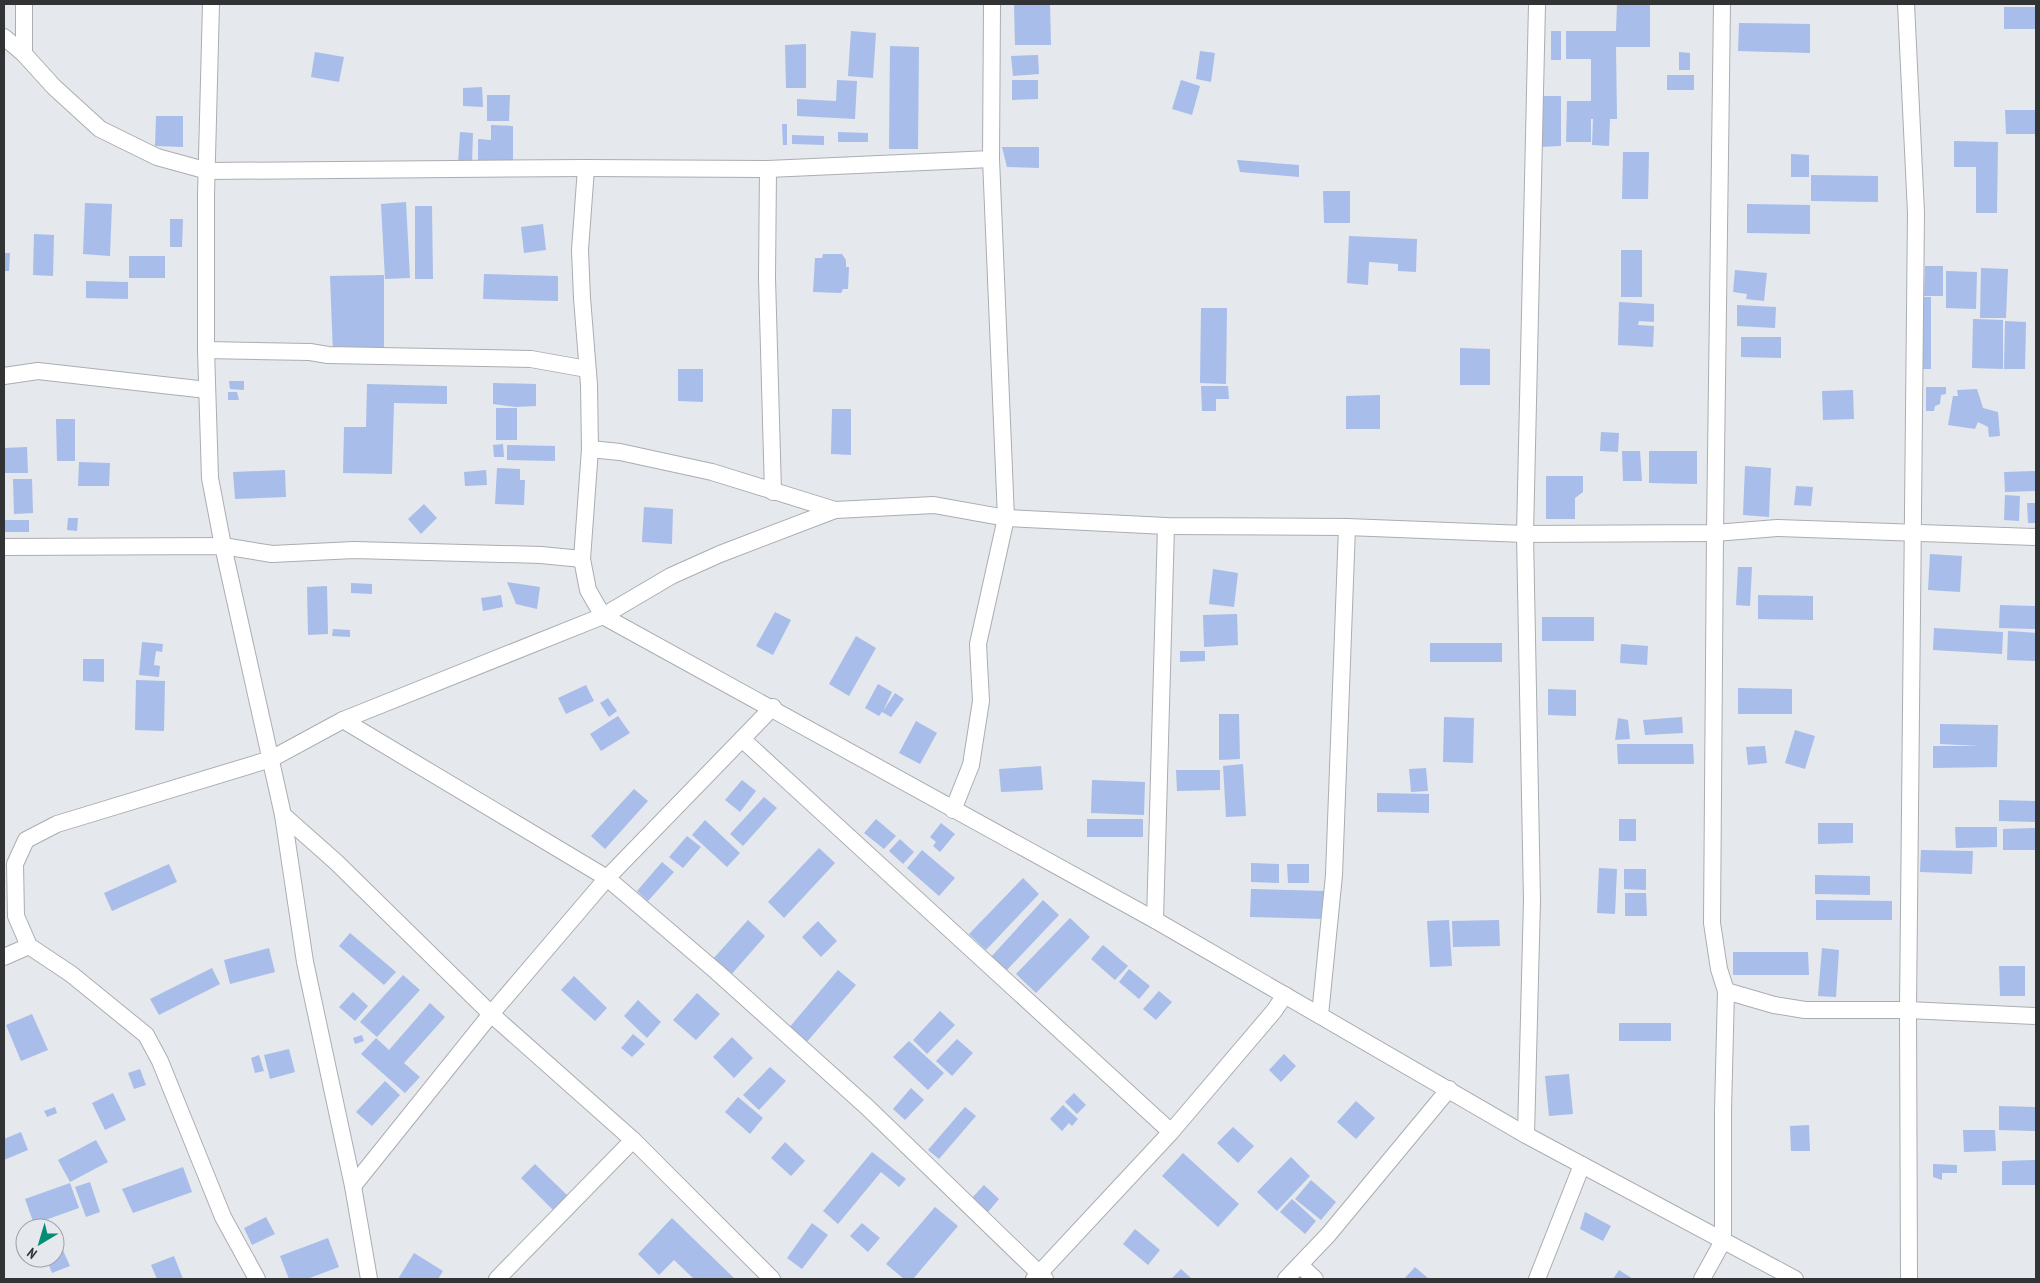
<svg xmlns="http://www.w3.org/2000/svg" width="2040" height="1283" font-family="'PT Sans Narrow',sans-serif">
	<style>
		.building { fill: #a8bde9 }
		.lines { fill: none; stroke-linecap: round; stroke-linejoin: round }
		.street-casing { stroke: #aaadb2; stroke-width: 18 }
		.street { stroke: #fff; stroke-width: 16 }
	</style>
	<rect width="100%" height="100%" fill="#e5e8ed"/>
	<!-- building -->
	<g class="building">
		<polygon points="1014,4 1050,4 1051,45 1015,45"/>
		<polygon points="1617,4 1650,4 1650,47 1616,47 1617,119 1610,119 1609,146 1592,145 1593,119 1591,119 1591,142 1566,142 1567,101 1591,101 1591,59 1566,59 1566,31 1616,31"/>
		<rect x="2004" y="7" width="32" height="22"/>
		<polygon points="1739,23 1810,24 1810,53 1738,51"/>
		<polygon points="851,31 876,33 873,78 848,76"/>
		<rect x="1551" y="31" width="10" height="29"/>
		<polygon points="806,44 806,88 786,88 785,45"/>
		<polygon points="890,46 919,47 918,149 889,149"/>
		<polygon points="1200,51 1215,53 1211,82 1196,79"/>
		<polygon points="315,52 344,57 339,82 311,77"/>
		<polygon points="1679,52 1690,53 1690,70 1679,70"/>
		<polygon points="1038,55 1039,74 1013,76 1011,56"/>
		<rect x="1667" y="75" width="27" height="15"/>
		<polygon points="837,80 857,81 855,119 797,116 797,99 836,101"/>
		<polygon points="1012,80 1038,80 1038,99 1012,100"/>
		<polygon points="1181,80 1200,86 1192,115 1172,109"/>
		<polygon points="482,87 483,107 463,106 463,88"/>
		<polygon points="487,95 510,95 509,121 487,121"/>
		<polygon points="1539,96 1561,96 1561,146 1539,147"/>
		<polygon points="2005,110 2036,110 2036,134 2006,134"/>
		<polygon points="156,116 183,116 183,147 155,146"/>
		<polygon points="782,124 787,124 787,145 783,145"/>
		<polygon points="491,125 513,126 513,161 478,161 478,139 491,140"/>
		<polygon points="460,132 473,133 472,164 458,164"/>
		<polygon points="838,132 868,133 868,142 838,142"/>
		<polygon points="792,135 824,136 824,145 792,144"/>
		<polygon points="1954,141 1998,142 1997,213 1976,213 1976,167 1954,167"/>
		<polygon points="1002,147 1039,147 1039,168 1007,167"/>
		<polygon points="1623,152 1649,152 1648,199 1622,199"/>
		<polygon points="1791,154 1809,155 1809,177 1791,177"/>
		<polygon points="1237,160 1299,165 1299,177 1240,172"/>
		<polygon points="1811,175 1878,176 1878,202 1811,201"/>
		<polygon points="1323,191 1350,191 1350,223 1324,223"/>
		<polygon points="406,202 410,278 385,279 381,204"/>
		<polygon points="85,203 112,204 110,256 83,254"/>
		<polygon points="1747,204 1810,205 1810,234 1747,233"/>
		<polygon points="415,206 432,206 433,279 415,279"/>
		<polygon points="170,219 183,219 182,247 170,247"/>
		<polygon points="543,224 546,250 524,253 521,227"/>
		<polygon points="34,234 54,235 53,276 33,275"/>
		<polygon points="1349,236 1417,239 1416,272 1398,271 1398,264 1369,262 1368,285 1347,283"/>
		<rect x="1621" y="250" width="21" height="47"/>
		<polygon points="4,253 10,253 9,271 4,271"/>
		<polygon points="823,254 842,254 846,260 846,267 849,267 848,289 843,289 841,293 813,292 815,258 822,258"/>
		<rect x="129" y="256" width="36" height="22"/>
		<polygon points="1925,266 1943,266 1943,296 1924,296"/>
		<polygon points="1981,268 2008,269 2006,318 1980,318"/>
		<polygon points="1735,270 1767,273 1764,301 1746,299 1747,294 1733,292"/>
		<polygon points="1946,271 1977,272 1976,309 1946,308"/>
		<polygon points="484,274 558,276 558,301 483,299"/>
		<polygon points="384,275 384,353 333,354 330,276"/>
		<polygon points="86,281 128,282 128,299 86,298"/>
		<rect x="1918" y="297" width="13" height="72"/>
		<polygon points="1619,302 1654,304 1654,322 1639,321 1638,325 1654,326 1653,347 1618,345"/>
		<polygon points="1737,305 1776,307 1775,328 1737,326"/>
		<polygon points="1201,308 1227,308 1226,384 1200,383"/>
		<polygon points="1973,319 2003,320 2003,369 1972,368"/>
		<polygon points="2005,321 2026,322 2025,369 2004,369"/>
		<polygon points="1741,337 1781,337 1781,358 1741,357"/>
		<polygon points="1460,348 1490,349 1490,385 1460,385"/>
		<polygon points="678,369 703,369 703,402 678,401"/>
		<polygon points="229,381 244,381 244,390 230,389"/>
		<polygon points="493,383 536,384 536,406 516,407 493,404"/>
		<polygon points="367,384 447,386 447,404 394,403 392,474 343,473 344,427 366,427"/>
		<polygon points="1201,386 1228,386 1229,399 1216,399 1216,411 1202,411"/>
		<polygon points="1926,387 1946,387 1946,394 1941,395 1940,404 1935,406 1934,411 1926,411"/>
		<polygon points="1977,389 1983,408 1998,412 2000,436 1989,437 1988,427 1978,422 1975,429 1948,425 1953,396 1958,396 1957,390"/>
		<polygon points="1853,390 1854,419 1823,420 1822,391"/>
		<polygon points="228,392 237,392 239,400 228,400"/>
		<polygon points="1380,395 1380,429 1346,429 1346,396"/>
		<rect x="496" y="408" width="21" height="32"/>
		<polygon points="832,409 851,409 851,455 831,454"/>
		<polygon points="56,419 75,419 75,461 57,461"/>
		<polygon points="1601,432 1619,433 1618,452 1600,451"/>
		<polygon points="503,444 504,457 494,457 493,445"/>
		<polygon points="507,445 555,446 555,461 507,460"/>
		<polygon points="27,447 28,473 4,473 4,448"/>
		<polygon points="1622,451 1640,451 1642,481 1623,481"/>
		<polygon points="1649,451 1697,451 1697,484 1649,483"/>
		<polygon points="79,462 110,463 109,486 78,486"/>
		<polygon points="1745,466 1771,468 1769,517 1743,515"/>
		<polygon points="497,468 520,469 520,480 525,480 524,505 495,504"/>
		<polygon points="285,470 286,497 235,499 233,472"/>
		<polygon points="486,470 487,485 465,486 464,472"/>
		<polygon points="2036,471 2036,491 2005,492 2004,472"/>
		<polygon points="1546,476 1583,476 1583,492 1575,498 1575,519 1546,519"/>
		<polygon points="13,479 32,479 33,513 14,514"/>
		<polygon points="1796,486 1813,487 1811,506 1794,505"/>
		<polygon points="2005,495 2020,496 2019,521 2004,520"/>
		<polygon points="2027,503 2036,503 2036,523 2028,523"/>
		<polygon points="424,504 437,518 421,534 408,519"/>
		<polygon points="644,507 673,509 672,544 642,542"/>
		<polygon points="68,518 78,518 77,531 67,530"/>
		<rect x="4" y="520" width="25" height="12"/>
		<polygon points="1930,554 1962,556 1960,592 1928,590"/>
		<polygon points="1738,567 1752,567 1750,606 1736,605"/>
		<polygon points="1213,569 1238,573 1234,607 1209,604"/>
		<polygon points="507,582 540,587 537,609 516,604"/>
		<polygon points="351,583 372,584 372,594 351,593"/>
		<polygon points="327,586 328,634 308,635 307,587"/>
		<polygon points="501,595 503,607 483,611 481,598"/>
		<polygon points="1758,595 1813,596 1813,620 1758,619"/>
		<polygon points="2000,605 2036,606 2036,629 1999,628"/>
		<polygon points="775,612 791,620 773,655 756,646"/>
		<polygon points="1237,614 1238,645 1204,647 1203,615"/>
		<rect x="1542" y="617" width="52" height="24"/>
		<polygon points="1934,628 2003,632 2002,654 1933,650"/>
		<polygon points="333,629 350,630 350,637 332,636"/>
		<polygon points="2008,631 2036,633 2036,661 2007,660"/>
		<polygon points="856,636 876,648 849,696 829,684"/>
		<polygon points="142,642 163,644 162,652 156,651 154,665 160,666 159,677 139,675"/>
		<rect x="1430" y="643" width="72" height="19"/>
		<polygon points="1621,644 1648,646 1647,665 1620,663"/>
		<polygon points="1180,651 1205,651 1205,661 1180,662"/>
		<polygon points="83,659 104,659 104,682 83,681"/>
		<polygon points="136,680 165,681 164,731 135,730"/>
		<polygon points="878,684 892,692 883,711 895,693 904,699 891,717 882,712 879,716 865,708"/>
		<polygon points="586,685 594,701 566,714 558,698"/>
		<polygon points="1738,688 1792,689 1792,714 1738,714"/>
		<polygon points="1548,689 1576,690 1576,716 1548,715"/>
		<polygon points="608,698 617,711 609,717 600,703"/>
		<polygon points="1219,714 1239,714 1240,759 1219,760"/>
		<polygon points="618,716 630,733 601,751 590,734"/>
		<polygon points="1444,717 1474,718 1473,763 1443,762"/>
		<polygon points="1682,717 1683,733 1645,735 1643,720"/>
		<polygon points="1618,718 1628,720 1630,739 1615,740"/>
		<polygon points="916,721 937,733 920,764 899,753"/>
		<polygon points="1940,724 1998,725 1997,767 1933,768 1933,746 1979,746 1940,744"/>
		<polygon points="1795,730 1815,736 1805,769 1785,763"/>
		<polygon points="1617,744 1693,744 1694,764 1618,764"/>
		<polygon points="1765,746 1767,763 1748,765 1746,747"/>
		<polygon points="1243,764 1246,816 1226,817 1223,766"/>
		<polygon points="1041,766 1043,790 1001,792 999,769"/>
		<polygon points="1426,768 1428,791 1411,792 1409,769"/>
		<polygon points="1176,770 1220,770 1220,790 1177,791"/>
		<polygon points="742,780 756,791 740,812 725,800"/>
		<polygon points="1092,780 1145,782 1144,815 1091,813"/>
		<polygon points="634,789 648,801 605,849 591,836"/>
		<polygon points="1377,793 1429,794 1429,813 1377,812"/>
		<polygon points="764,797 777,808 743,846 730,834"/>
		<polygon points="1999,800 2036,801 2036,822 1999,821"/>
		<polygon points="876,819 896,836 884,849 864,833"/>
		<rect x="1087" y="819" width="56" height="18"/>
		<rect x="1619" y="819" width="17" height="22"/>
		<polygon points="705,820 740,853 727,867 692,835"/>
		<polygon points="941,823 955,834 940,852 933,846 936,842 930,837"/>
		<polygon points="1818,823 1853,823 1853,843 1818,844"/>
		<polygon points="1955,827 1997,827 1997,847 1956,848"/>
		<polygon points="2036,828 2036,850 2003,850 2003,829"/>
		<polygon points="687,836 701,847 683,868 669,857"/>
		<polygon points="900,839 914,852 903,864 889,851"/>
		<polygon points="819,848 835,863 784,918 768,902"/>
		<polygon points="922,850 955,878 939,896 907,868"/>
		<polygon points="1921,850 1973,851 1972,874 1920,872"/>
		<polygon points="662,862 674,872 648,901 637,891"/>
		<polygon points="1251,863 1279,864 1279,883 1251,882"/>
		<polygon points="169,864 177,882 112,911 104,893"/>
		<polygon points="1287,864 1309,864 1309,883 1288,883"/>
		<polygon points="1599,868 1617,869 1615,914 1597,913"/>
		<polygon points="1624,869 1646,869 1646,890 1624,889"/>
		<polygon points="1815,875 1870,876 1870,895 1815,894"/>
		<polygon points="1023,878 1039,894 986,950 969,934"/>
		<polygon points="1251,889 1326,891 1325,919 1250,917"/>
		<polygon points="1625,893 1646,893 1647,916 1625,916"/>
		<polygon points="1043,900 1059,915 1006,971 991,957"/>
		<polygon points="1816,900 1892,901 1892,920 1816,920"/>
		<polygon points="1070,918 1090,937 1036,993 1016,974"/>
		<polygon points="748,920 765,936 730,976 712,960"/>
		<polygon points="1449,920 1452,966 1430,967 1427,921"/>
		<polygon points="1499,920 1500,946 1453,947 1452,921"/>
		<polygon points="818,921 837,941 821,957 802,937"/>
		<polygon points="350,933 396,972 384,985 339,946"/>
		<polygon points="1103,945 1128,966 1115,980 1091,959"/>
		<polygon points="269,948 275,972 230,984 224,960"/>
		<polygon points="1822,948 1839,950 1836,997 1818,996"/>
		<polygon points="1733,952 1808,952 1809,975 1733,975"/>
		<polygon points="1999,966 2025,966 2025,996 2000,996"/>
		<polygon points="212,968 220,984 159,1015 150,999"/>
		<polygon points="1129,969 1150,986 1139,999 1119,982"/>
		<polygon points="838,970 856,985 805,1044 788,1029"/>
		<polygon points="403,975 420,990 377,1037 360,1022"/>
		<polygon points="574,976 607,1008 595,1021 561,990"/>
		<polygon points="1159,991 1172,1002 1156,1020 1143,1009"/>
		<polygon points="353,992 368,1006 355,1021 339,1007"/>
		<polygon points="697,993 720,1014 696,1040 673,1020"/>
		<polygon points="638,1000 661,1022 647,1038 624,1016"/>
		<polygon points="430,1003 445,1017 404,1063 420,1077 405,1093 361,1054 376,1038 389,1050"/>
		<polygon points="940,1011 955,1025 927,1054 913,1040"/>
		<polygon points="32,1014 48,1050 21,1061 6,1025"/>
		<rect x="1619" y="1023" width="52" height="18"/>
		<polygon points="633,1034 645,1044 632,1057 621,1048"/>
		<polygon points="362,1035 364,1041 355,1044 353,1038"/>
		<polygon points="732,1037 753,1058 734,1078 713,1057"/>
		<polygon points="957,1039 973,1053 952,1076 936,1061"/>
		<polygon points="909,1041 944,1073 928,1090 893,1057"/>
		<polygon points="289,1049 295,1072 270,1079 264,1055"/>
		<polygon points="1284,1054 1296,1066 1281,1082 1269,1070"/>
		<polygon points="259,1055 264,1071 255,1073 251,1058"/>
		<polygon points="770,1067 786,1081 759,1110 743,1095"/>
		<polygon points="140,1069 146,1085 134,1089 128,1073"/>
		<polygon points="1569,1074 1573,1114 1549,1116 1545,1076"/>
		<polygon points="385,1081 400,1095 372,1126 356,1112"/>
		<polygon points="911,1088 924,1100 905,1120 893,1109"/>
		<polygon points="113,1093 126,1120 105,1130 92,1103"/>
		<polygon points="1074,1093 1086,1105 1077,1114 1065,1102"/>
		<polygon points="738,1097 763,1118 750,1134 725,1112"/>
		<polygon points="1356,1101 1375,1118 1356,1139 1337,1122"/>
		<polygon points="1063,1105 1078,1119 1072,1126 1069,1123 1062,1131 1050,1119"/>
		<polygon points="1999,1106 2036,1107 2036,1131 1999,1130"/>
		<polygon points="55,1107 57,1113 47,1117 44,1111"/>
		<polygon points="965,1107 976,1116 939,1159 928,1150"/>
		<polygon points="1809,1125 1810,1151 1791,1151 1790,1126"/>
		<polygon points="1233,1127 1254,1146 1238,1163 1217,1143"/>
		<polygon points="1963,1130 1995,1130 1996,1151 1964,1152"/>
		<polygon points="21,1132 28,1150 4,1160 4,1139"/>
		<polygon points="96,1140 108,1162 70,1182 58,1160"/>
		<polygon points="785,1142 805,1161 791,1176 771,1158"/>
		<polygon points="872,1152 906,1179 899,1187 881,1172 838,1224 823,1211"/>
		<polygon points="1183,1153 1239,1204 1218,1227 1162,1176"/>
		<polygon points="1291,1157 1310,1176 1277,1211 1257,1192"/>
		<polygon points="2036,1160 2036,1185 2002,1185 2002,1161"/>
		<polygon points="535,1164 569,1197 554,1211 521,1178"/>
		<polygon points="1933,1164 1957,1165 1957,1173 1942,1173 1942,1180 1933,1177"/>
		<polygon points="183,1167 192,1192 133,1213 122,1189"/>
		<polygon points="1311,1180 1336,1202 1321,1220 1295,1199"/>
		<polygon points="90,1182 100,1212 86,1217 75,1187"/>
		<polygon points="70,1183 79,1208 34,1224 25,1199"/>
		<polygon points="984,1185 999,1199 988,1212 972,1198"/>
		<polygon points="1292,1199 1316,1221 1305,1234 1280,1212"/>
		<polygon points="935,1207 958,1226 913,1279 904,1279 886,1264"/>
		<polygon points="1585,1212 1611,1226 1603,1241 1580,1229"/>
		<polygon points="266,1217 275,1234 252,1245 244,1228"/>
		<polygon points="672,1218 735,1279 694,1279 674,1260 659,1275 638,1254"/>
		<polygon points="812,1223 828,1235 802,1269 787,1258"/>
		<polygon points="862,1223 880,1238 868,1252 850,1236"/>
		<polygon points="1135,1229 1160,1250 1148,1265 1123,1244"/>
		<polygon points="55,1237 57,1237 70,1266 52,1273 46,1258 55,1258"/>
		<polygon points="328,1238 339,1267 307,1279 289,1279 280,1256"/>
		<polygon points="414,1253 443,1271 438,1279 398,1279"/>
		<polygon points="174,1256 183,1279 157,1279 151,1265"/>
		<polygon points="1415,1267 1429,1279 1404,1279"/>
		<polygon points="1181,1269 1192,1279 1171,1279"/>
		<polygon points="1619,1270 1633,1279 1613,1279"/>
	</g>
	<g class="lines">
		<!-- street casing -->
		<g class="street-casing">
			<g id="street">
				<polyline points="24,4 24,54"/>
				<polyline points="211,4 206,195 206,350 210,478 223,546 283,815 305,962 353,1186 369,1279"/>
				<polyline points="1906,4 1916,213 1908,1010 1909,1279"/>
				<polyline points="4,37 24,54 54,87 100,129 157,157 208,171 586,168 768,169 991,159"/>
				<polyline points="586,168 580,250 582,298 589,385 590,449 582,559 588,590 603,616 671,576 720,554 835,510 934,505 1006,518 1166,526 1347,527 1525,534 1715,533 1777,528 2036,537"/>
				<polyline points="768,169 767,278 773,492"/>
				<polyline points="206,350 310,352 328,355 531,359 587,369"/>
				<polyline points="4,376 38,371 207,390"/>
				<polyline points="590,449 620,452 712,472 835,510"/>
				<polyline points="4,547 223,546 272,554 354,550 541,555 582,559"/>
				<polyline points="343,720 607,878 717,972 867,1107 1045,1279"/>
				<polyline points="742,739 1171,1132"/>
				<polyline points="953,810 971,765 981,701 978,644 1006,518 991,159 992,4"/>
				<polyline points="283,815 336,862 491,1014 633,1140 772,1279"/>
				<polyline points="1155,920 1166,526"/>
				<polyline points="4,957 29,946"/>
				<polyline points="1726,991 1774,1005 1805,1010 1908,1010 2036,1016"/>
				<polyline points="1320,1015 1334,875 1347,527"/>
				<polyline points="1526,1135 1532,900 1525,534 1537,4"/>
				<polyline points="353,1186 491,1014 607,878 773,707"/>
				<polyline points="1300,1265 1315,1279"/>
				<polyline points="257,1279 223,1217 160,1061 146,1035 71,974 29,946 16,916 15,864 26,840 57,824 271,759 343,720 603,616 1155,920 1526,1135 1795,1279"/>
				<polyline points="497,1279 633,1140"/>
				<polyline points="1034,1279 1171,1132 1274,1011 1285,995"/>
				<polyline points="1286,1279 1328,1235 1449,1089"/>
				<polyline points="1537,1279 1582,1165"/>
				<polyline points="1702,1279 1723,1241 1723,1111 1726,991 1719,969 1712,923 1715,533 1722,4"/>
			</g>
		</g>
		<!-- street -->
		<use href="#street" class="street"/>
	</g>
	<!-- border -->
	<rect width="2040" height="1283" fill="none" stroke="#323335" stroke-width="10"/>
	<!-- north arrow -->
	<g transform="translate(40 1243) rotate(218)"><circle r="24" fill="#e5e8ed" stroke="#9da0a3"/>
	<path d="M0-4L9 19L0 12L-9 19Z" fill="#058c73"/>
	<text y="-8" font-size="14" font-weight="bold" text-anchor="middle" fill="#323335">N</text>
	</g>
</svg>
